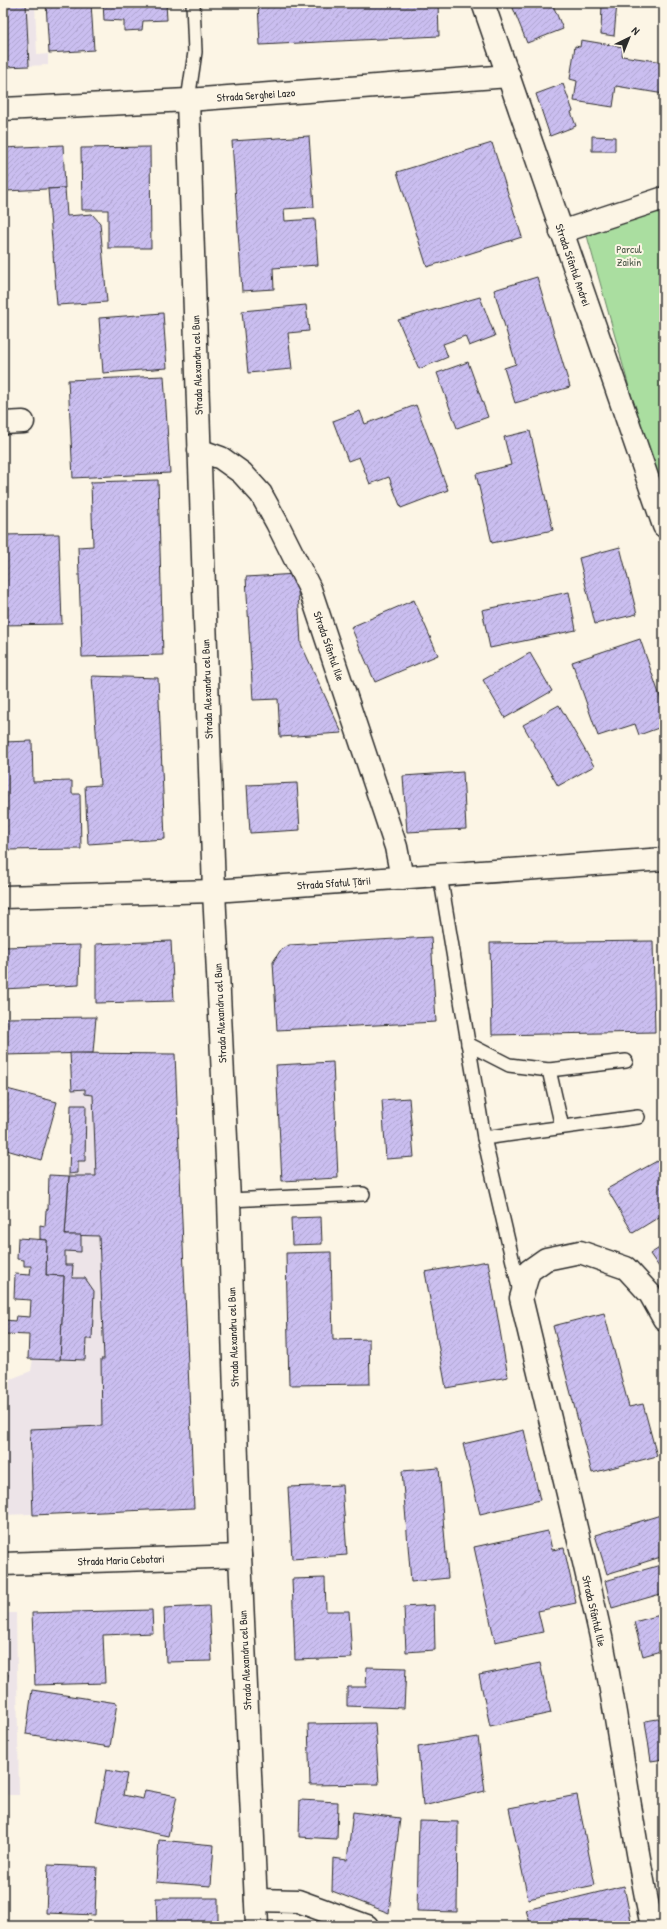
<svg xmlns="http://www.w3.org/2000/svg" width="667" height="1929" font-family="'Patrick Hand',sans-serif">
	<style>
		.built { fill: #ede4e8 }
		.green { fill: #aadea0; stroke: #6a8466 }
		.building { fill: url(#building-hatch); stroke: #2b2b2b }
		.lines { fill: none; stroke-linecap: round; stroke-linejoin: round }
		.service-casing { stroke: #2b2b2b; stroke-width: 16 }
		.minor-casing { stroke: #2b2b2b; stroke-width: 25 }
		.secondary-casing { stroke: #2b2b2b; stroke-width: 25 }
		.service { stroke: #fcf5e5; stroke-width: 13 }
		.minor { stroke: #fcf5e5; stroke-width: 22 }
		.secondary { stroke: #fcf5e5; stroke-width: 22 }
		.labels { text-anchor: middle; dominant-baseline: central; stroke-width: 4; stroke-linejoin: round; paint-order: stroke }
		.street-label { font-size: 11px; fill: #2b2b2b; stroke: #fcf5e5 }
		.park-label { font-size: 11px; fill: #4b5848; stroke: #fcf5e5 }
	</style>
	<defs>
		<pattern id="building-hatch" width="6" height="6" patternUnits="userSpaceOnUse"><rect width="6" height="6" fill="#cabef0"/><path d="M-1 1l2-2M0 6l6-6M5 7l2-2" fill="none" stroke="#aea3ce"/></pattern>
	</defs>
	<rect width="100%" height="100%" fill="#fcf5e5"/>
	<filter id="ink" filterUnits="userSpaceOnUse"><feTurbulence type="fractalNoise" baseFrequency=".025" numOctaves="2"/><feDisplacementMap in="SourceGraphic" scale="8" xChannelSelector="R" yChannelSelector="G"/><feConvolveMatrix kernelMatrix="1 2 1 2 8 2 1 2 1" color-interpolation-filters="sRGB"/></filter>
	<g filter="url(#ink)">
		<!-- built -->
		<g class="built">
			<polygon points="3,3 35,3 37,55 48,54 48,65 3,67"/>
			<polygon points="70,1053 175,1054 194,1508 3,1515 3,1382 31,1371 33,1359 60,1360 60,1359 47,1240 40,1239 40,1225 45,1226 46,1210 48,1209 49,1175 69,1176 72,1090"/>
			<polygon points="3,1613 16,1613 19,1795 3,1795"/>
		</g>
		<!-- green -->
		<polygon class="green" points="664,203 664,513 586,232"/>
		<!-- building -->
		<g class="building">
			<polygon points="3,3 26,3 29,66 5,67 3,58"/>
			<polygon points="46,3 91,3 94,50 49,53"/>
			<polygon points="103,3 166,3 167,20 143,21 142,30 124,31 124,21 104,20"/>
			<polygon points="258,3 438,3 439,36 260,45"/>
			<polygon points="511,3 552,3 563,29 527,43"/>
			<polygon points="602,3 617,3 614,36 601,34"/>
			<polygon points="581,40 623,47 622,56 664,62 664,94 616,86 613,107 574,101 577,81 570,79 575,46 580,47"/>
			<polygon points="563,84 573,111 571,112 576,126 550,136 536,94"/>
			<polygon points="309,136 314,207 284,209 285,221 315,219 318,265 273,268 274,289 242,291 232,141"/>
			<polygon points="592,136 615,137 615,151 592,151"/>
			<polygon points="492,143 522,237 427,267 397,172"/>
			<polygon points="63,145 65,188 6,191 7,214 3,214 3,148"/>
			<polygon points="150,147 151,248 108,248 108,210 82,210 81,148"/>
			<polygon points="65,188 67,216 92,214 100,223 107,302 57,305 48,189"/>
			<polygon points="537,277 570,387 515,403 504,368 516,364 494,290"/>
			<polygon points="480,297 495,336 469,346 465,336 443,344 448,357 419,369 398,320"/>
			<polygon points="306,305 309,331 288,333 292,369 248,373 242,311"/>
			<polygon points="163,313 167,368 103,373 99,318"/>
			<polygon points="468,362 488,417 457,428 437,373"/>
			<polygon points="164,376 170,473 73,478 68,380"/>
			<polygon points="416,405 448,490 401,508 389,477 370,484 359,457 348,461 333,421 360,411 365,424"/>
			<polygon points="530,431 553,530 492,543 476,474 511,465 504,437"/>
			<polygon points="158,480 163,655 82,657 78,547 93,546 91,482"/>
			<polygon points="59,534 62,624 3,625 3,535"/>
			<polygon points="620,547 637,614 595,624 579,558"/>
			<polygon points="297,574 301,644 342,733 280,737 278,699 253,700 246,577"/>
			<polygon points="569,592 576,630 490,648 482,610"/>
			<polygon points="414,600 438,655 375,682 351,627"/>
			<polygon points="640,639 664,708 664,726 639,735 635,724 598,736 572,662"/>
			<polygon points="530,653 552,691 505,718 483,680"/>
			<polygon points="92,676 158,678 165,839 88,844 85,786 100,785"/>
			<polygon points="559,705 594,766 558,786 523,725"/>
			<polygon points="32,741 33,782 72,781 72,794 80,794 81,849 3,850 3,742"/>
			<polygon points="463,772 466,829 407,832 403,776"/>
			<polygon points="297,783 300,830 250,833 247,785"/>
			<polygon points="431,937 436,1022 277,1030 273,962 280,951 289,945"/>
			<polygon points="171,941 174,1001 96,1003 96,944"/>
			<polygon points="653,941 655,1032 492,1035 490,943"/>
			<polygon points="80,945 79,985 3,989 3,947"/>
			<polygon points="96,1017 93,1053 3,1055 3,1018"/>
			<polygon points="70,1053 175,1054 194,1508 33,1515 30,1429 102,1426 101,1359 104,1359 99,1236 65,1235 69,1176 96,1176 93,1095 85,1094 85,1089 72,1090"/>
			<polygon points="333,1062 338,1178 282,1181 276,1065"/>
			<polygon points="3,1088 57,1102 41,1160 3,1149"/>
			<polygon points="409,1098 414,1157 386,1159 382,1100"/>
			<polygon points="71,1105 86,1105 85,1161 78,1161 78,1173 69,1174"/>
			<polygon points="657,1161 664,1173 664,1214 633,1233 607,1189"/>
			<polygon points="49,1175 69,1176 65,1235 81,1235 81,1252 65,1251 65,1265 73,1265 72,1278 85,1278 94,1291 92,1339 86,1339 85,1360 60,1359 64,1276 46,1275 47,1240 40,1239 40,1225 45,1226 46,1210 48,1209"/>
			<polygon points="321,1217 322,1244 292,1245 291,1218"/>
			<polygon points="18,1238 47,1240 46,1275 64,1276 60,1360 28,1359 29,1335 5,1334 5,1320 15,1321 16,1316 30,1317 31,1300 14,1299 15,1274 30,1275 31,1266 24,1266 24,1260 17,1259"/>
			<polygon points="664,1245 664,1274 650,1254"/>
			<polygon points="331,1252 333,1340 369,1339 370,1384 289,1385 286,1253"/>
			<polygon points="488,1261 508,1377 446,1388 425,1272"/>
			<polygon points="604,1313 629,1407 643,1404 657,1456 592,1473 553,1326"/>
			<polygon points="524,1430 540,1500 480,1514 463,1444"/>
			<polygon points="439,1468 448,1578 411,1582 402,1471"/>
			<polygon points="342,1485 347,1555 292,1559 288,1487"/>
			<polygon points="664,1514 664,1556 607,1574 595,1535"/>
			<polygon points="548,1531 552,1550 564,1548 576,1603 538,1611 543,1632 495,1642 474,1547"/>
			<polygon points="664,1564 664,1593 612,1608 605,1581"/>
			<polygon points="325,1578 326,1611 349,1611 352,1658 295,1660 292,1579"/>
			<polygon points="434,1605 435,1650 406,1652 404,1607"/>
			<polygon points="209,1606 212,1661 166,1662 164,1608"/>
			<polygon points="152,1610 153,1633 103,1635 105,1683 35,1685 32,1613"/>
			<polygon points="664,1614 664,1650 643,1656 634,1622"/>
			<polygon points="540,1663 551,1713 490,1726 479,1675"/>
			<polygon points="367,1667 406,1668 404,1708 347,1706 347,1687 366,1687"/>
			<polygon points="3,1673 8,1674 3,1721"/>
			<polygon points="32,1690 117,1703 110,1747 26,1734"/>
			<polygon points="664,1718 664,1759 651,1761 645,1721"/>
			<polygon points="375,1723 379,1784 310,1785 308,1724"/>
			<polygon points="478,1737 485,1791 423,1806 418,1747"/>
			<polygon points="106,1770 127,1774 123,1795 143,1799 145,1790 177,1796 168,1836 96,1821"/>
			<polygon points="577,1795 595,1885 528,1899 509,1808"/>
			<polygon points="300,1800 338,1802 337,1839 299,1837"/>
			<polygon points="353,1812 400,1818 389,1913 332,1891 333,1858 347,1860"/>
			<polygon points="419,1821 458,1822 457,1912 417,1911"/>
			<polygon points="159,1840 214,1845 211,1886 156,1882"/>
			<polygon points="48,1865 97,1867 95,1915 46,1913"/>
			<polygon points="624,1886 632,1926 531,1926 526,1910"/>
			<polygon points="156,1898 218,1898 218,1926 157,1926"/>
		</g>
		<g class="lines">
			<!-- service casing -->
			<g class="service-casing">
				<g id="service">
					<polyline points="188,100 195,52 193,3"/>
					<polyline points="440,875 484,1138 520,1292"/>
					<polyline points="468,1044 509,1065 549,1070 626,1061"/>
					<polyline points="549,1070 562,1127"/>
					<polyline points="484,1138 638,1117"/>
					<polyline points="229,1200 363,1194"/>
				</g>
			</g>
			<!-- minor casing -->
			<g class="minor-casing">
				<g id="minor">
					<polyline points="483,3 664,526"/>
					<polyline points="188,100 509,76"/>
					<polyline points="561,232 664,198"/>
					<polyline points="3,423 23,422"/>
					<polyline points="199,450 221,458 242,473 261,494 277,523 310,589 396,847 402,878"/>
					<polyline points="214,891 664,859"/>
					<polyline points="3,1564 240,1556"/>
					<polyline points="256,1900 298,1901 367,1926"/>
					<path d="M652,1926C631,1830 621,1733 601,1637C576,1524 548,1411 521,1298L529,1271L546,1259L580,1252L626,1268L650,1294L664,1319"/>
				</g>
			</g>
			<!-- secondary casing -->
			<g class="secondary-casing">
				<g id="secondary">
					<polyline points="3,109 188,100 214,891 229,1200 240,1556 257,1926"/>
					<polyline points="3,897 214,891"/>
				</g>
			</g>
			<!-- service -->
			<use href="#service" class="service"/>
			<!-- minor -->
			<use href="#minor" class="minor"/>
			<!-- secondary -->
			<use href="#secondary" class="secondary"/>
		</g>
	</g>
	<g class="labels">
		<!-- street labels -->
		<g class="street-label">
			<text transform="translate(256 95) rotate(-4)">Strada Serghei Lazo</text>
			<text transform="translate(573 265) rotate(71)">Strada Sfântul Andrei</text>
			<text transform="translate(197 365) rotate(-92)">Strada Alexandru cel Bun</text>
			<text transform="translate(329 646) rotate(71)">Strada Sfântul Ilie</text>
			<text transform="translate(207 689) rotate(-92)">Strada Alexandru cel Bun</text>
			<text transform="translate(334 883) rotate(-4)">Strada Sfatul Țării</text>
			<text transform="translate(220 1013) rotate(-93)">Strada Alexandru cel Bun</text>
			<text transform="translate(233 1337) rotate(-92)">Strada Alexandru cel Bun</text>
			<text transform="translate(121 1560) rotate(-2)">Strada Maria Cebotari</text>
			<text transform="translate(594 1611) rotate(77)">Strada Sfântul Ilie</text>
			<text transform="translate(245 1660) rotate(-93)">Strada Alexandru cel Bun</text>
		</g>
		<!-- park labels -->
		<g class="park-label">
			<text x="629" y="249">Parcul<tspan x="629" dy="13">Zaikin</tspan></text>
		</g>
	</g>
	<!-- margin -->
	<rect width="667" height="1929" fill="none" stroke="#fcf5e5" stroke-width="16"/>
	<rect x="8" y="8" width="651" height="1913" fill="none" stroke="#2b2b2b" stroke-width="1.5" filter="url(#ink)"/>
	<!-- north arrow -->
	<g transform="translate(629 38) rotate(43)" stroke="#fcf5e5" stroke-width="3" paint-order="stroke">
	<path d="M0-3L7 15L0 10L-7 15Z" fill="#2b2b2b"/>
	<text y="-6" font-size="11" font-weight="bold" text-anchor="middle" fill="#2b2b2b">N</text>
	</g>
</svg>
